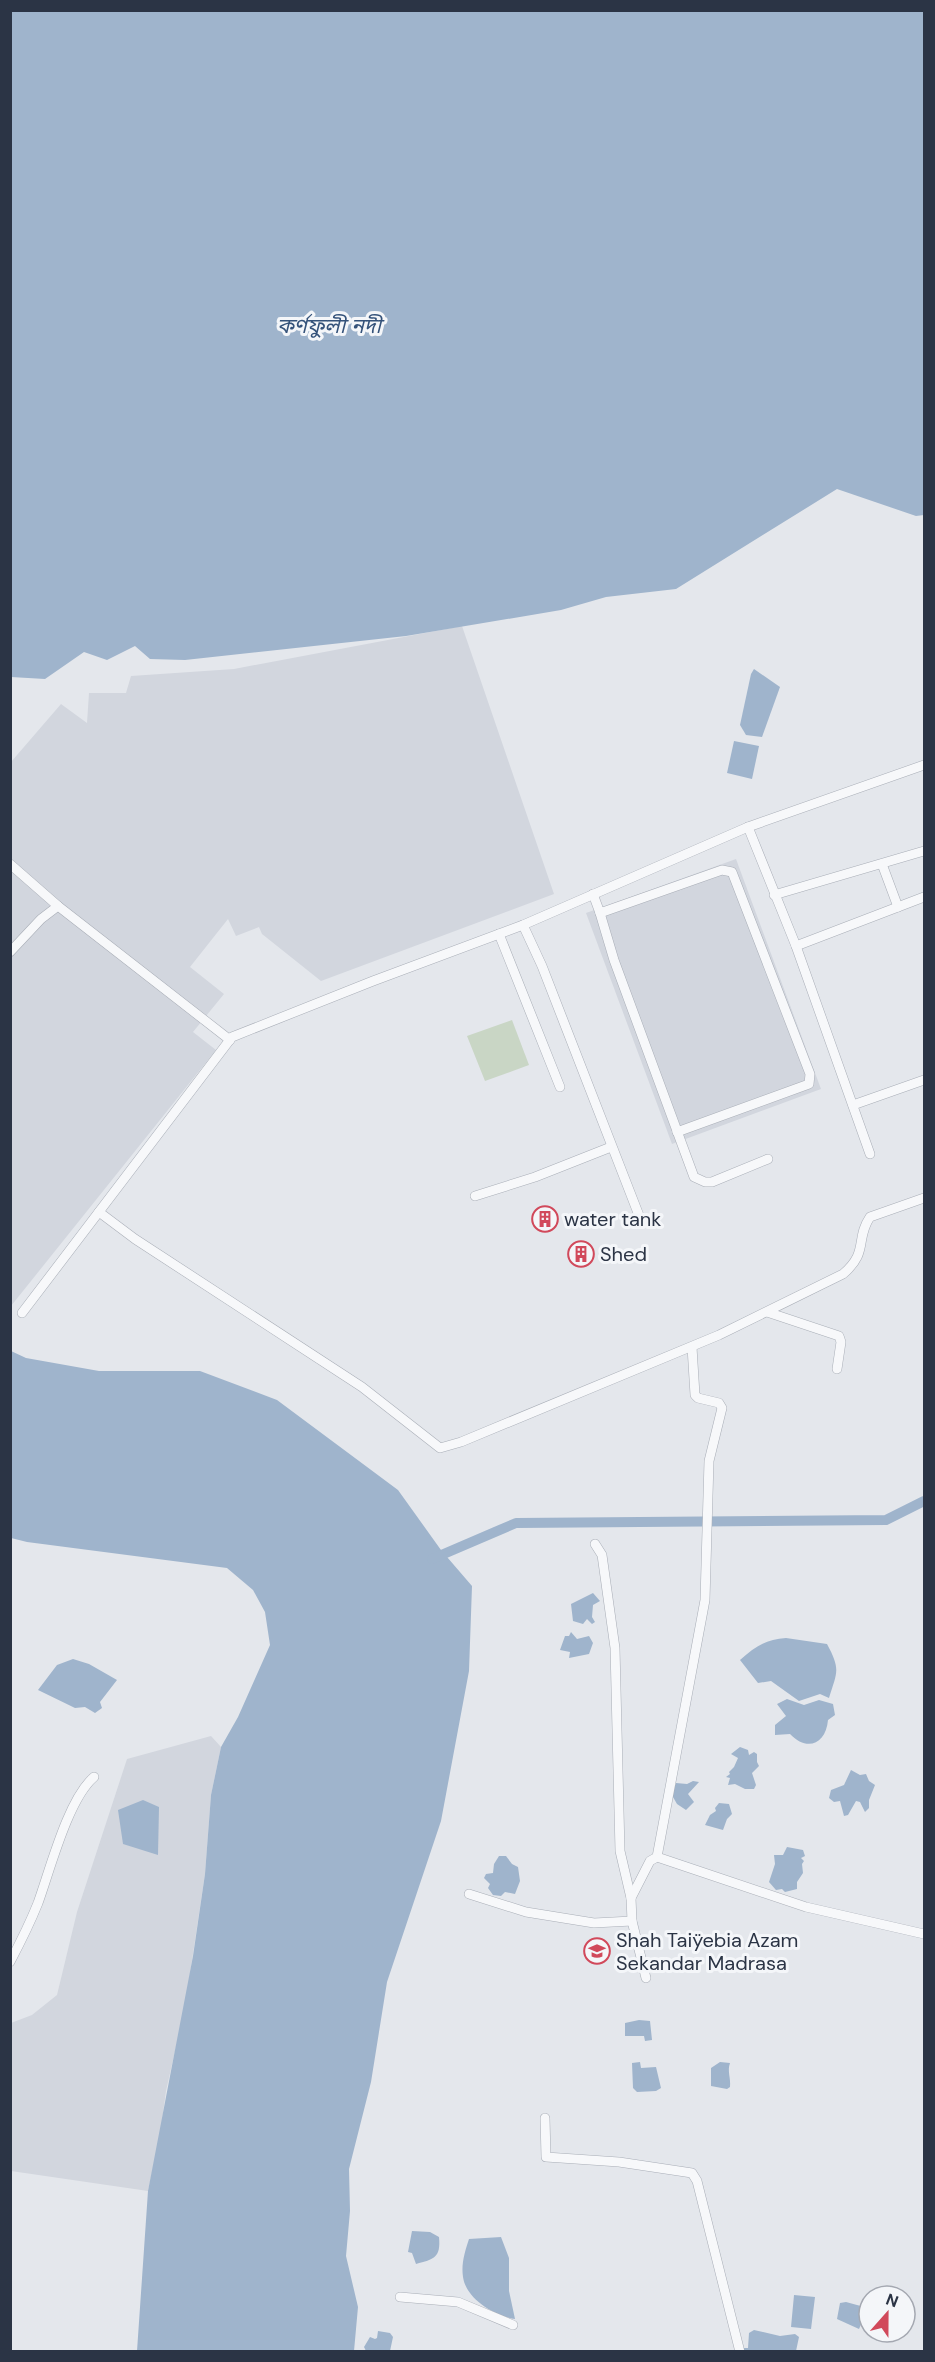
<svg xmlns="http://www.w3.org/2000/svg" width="935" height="2362" font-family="'DM Sans','Noto Sans Bengali',sans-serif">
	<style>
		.built { fill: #d2d6de }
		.green { fill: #c9d6c5 }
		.water { fill: #9fb4cc }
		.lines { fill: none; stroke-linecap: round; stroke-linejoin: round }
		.canal { stroke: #9fb4cc; stroke-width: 10 }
		.minor-casing { stroke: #a9aeb7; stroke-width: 10 }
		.minor { stroke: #f7f8fa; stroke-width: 9 }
		.labels { text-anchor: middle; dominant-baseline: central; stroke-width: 6; stroke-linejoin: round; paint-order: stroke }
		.poi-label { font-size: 20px; fill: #2b3445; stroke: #f4f6f9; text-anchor: start }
		.water-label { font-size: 21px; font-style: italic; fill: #34527a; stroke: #f4f6f9 }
	</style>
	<rect width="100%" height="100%" fill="#e4e7ec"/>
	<!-- built -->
	<g class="built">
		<polygon points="462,626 554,894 321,981 262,934 259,927 236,936 228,919 190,967 224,994 193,1032 216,1050 11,1306 11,762 61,704 87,723 89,693 126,693 131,676 234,669"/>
		<polygon points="736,859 821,1089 672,1144 586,913"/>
		<polygon points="211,1736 221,1747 211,1795 205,1874 185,2007 166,2091 160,2135 148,2191 11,2171 12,2139 11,2023 32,2015 57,1995 77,1912 127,1759"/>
	</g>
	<!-- green -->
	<polygon class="green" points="512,1020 529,1065 485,1081 467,1036"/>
	<!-- water -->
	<g class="water">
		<polygon points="11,10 924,11 924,515 916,516 837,489 676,589 606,597 561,610 406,636 185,660 150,659 135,646 107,660 84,652 45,679 11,677"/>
		<polygon points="754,669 780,687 762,737 746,735 740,725 751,674"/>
		<polygon points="734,741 759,746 752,779 727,773"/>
		<polygon points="11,1351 26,1358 99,1371 200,1371 277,1400 398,1490 441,1550 472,1586 469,1671 441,1821 387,1982 371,2082 349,2169 350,2211 346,2256 358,2307 354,2351 137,2351 148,2191 193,1956 205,1874 211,1795 221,1747 238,1717 270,1645 265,1612 253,1590 227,1568 27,1542 11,1538"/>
		<polygon points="593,1593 600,1601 593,1605 592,1617 595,1622 592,1624 587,1619 583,1624 573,1621 571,1604"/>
		<polygon points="571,1632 577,1639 589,1636 593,1643 589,1654 569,1658 570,1652 560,1650 565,1636 569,1636"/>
		<path d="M786,1638L827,1644C841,1670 837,1672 829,1698L820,1694L799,1701L771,1681L758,1683L740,1660C755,1647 766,1639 786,1638Z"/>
		<polygon points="73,1659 89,1664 117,1680 100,1702 102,1708 95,1713 85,1707 75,1708 38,1690 57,1665"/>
		<path d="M787,1699L804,1705L819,1700L833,1704L835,1715L828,1720C826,1744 807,1752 790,1734L775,1735V1725L786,1716L777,1704Z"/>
		<polygon points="740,1747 748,1750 749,1755 754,1752 757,1754 757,1762 759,1766 752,1773 756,1785 754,1789 745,1789 735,1784 728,1785 730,1778 726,1777 730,1774 729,1772 734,1767 738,1758 731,1754"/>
		<polygon points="851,1770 860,1775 866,1774 869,1781 875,1785 869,1800 869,1808 865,1812 860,1802 856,1801 848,1815 844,1816 840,1801 834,1802 829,1798 831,1790 844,1785"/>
		<polygon points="693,1781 699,1782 688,1794 694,1802 686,1810 677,1804 673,1797 670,1798 676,1783 687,1784"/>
		<polygon points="143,1800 159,1807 158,1855 123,1844 118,1810"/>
		<polygon points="719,1803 729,1804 732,1814 727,1819 723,1830 705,1825 710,1815 716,1811 715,1808"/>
		<polygon points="787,1847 803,1850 805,1856 801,1858 804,1861 802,1864 803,1873 797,1882 797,1889 785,1892 782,1889 776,1890 769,1882 775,1864 774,1855 783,1855"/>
		<polygon points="499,1856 506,1856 512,1864 518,1867 520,1881 515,1894 505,1892 501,1896 493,1895 488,1888 490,1884 484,1878 486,1874 493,1873 494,1864"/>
		<polygon points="639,2020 650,2021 652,2040 645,2041 644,2036 625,2036 625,2023"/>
		<polygon points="640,2062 641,2068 656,2067 661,2088 656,2091 637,2092 633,2088 632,2063"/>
		<path d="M720,2062L730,2063C727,2071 731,2078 730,2087L727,2089L711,2086V2068Z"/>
		<path d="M412,2231L430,2232L439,2237C441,2258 434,2259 416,2264L412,2253L408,2252Z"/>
		<path d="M501,2237L509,2258V2291L515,2319C495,2316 466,2299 463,2277C461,2264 465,2251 469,2239Z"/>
		<polygon points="794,2295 815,2297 811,2329 791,2327"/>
		<polygon points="846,2302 868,2308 859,2329 837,2319 840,2303"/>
		<polygon points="754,2330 780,2336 795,2334 799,2337 796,2351 744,2351 744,2348 748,2348 749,2333"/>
		<polygon points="378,2331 390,2333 393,2337 390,2351 366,2351 364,2347 370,2337 375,2339 377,2338"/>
	</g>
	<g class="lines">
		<!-- canal -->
		<polyline class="canal" points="432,1559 516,1523 886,1520 924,1501"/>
		<!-- minor casing -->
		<g class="minor-casing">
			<g id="minor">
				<polyline points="748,827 796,946 870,1154"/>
				<polyline points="10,864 58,906 230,1040"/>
				<polyline points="882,864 898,907"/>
				<polyline points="593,894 600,913 722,870 732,872 810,1074 809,1084 677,1132"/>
				<polyline points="774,895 924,851"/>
				<polyline points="600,913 614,960 694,1177 705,1182 712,1182 768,1159"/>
				<polyline points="523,925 542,966 640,1218"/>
				<polyline points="499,934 560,1087"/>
				<polyline points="796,946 924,897"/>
				<polyline points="10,952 41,919 58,906"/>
				<polyline points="853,1105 924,1080"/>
				<polyline points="475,1196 535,1177 611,1147"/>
				<path d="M99,1212L135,1239L362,1387L440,1448L461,1442L719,1335L843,1274C869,1252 855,1239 870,1217L924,1198"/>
				<polyline points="767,1312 839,1336 841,1342 837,1369"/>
				<polyline points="22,1313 232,1037 373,981 523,925 748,827 924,765"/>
				<polyline points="595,1544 602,1555 615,1648 620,1851 631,1898 632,1921 646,1978"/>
				<polyline points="657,1857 806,1907 924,1934"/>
				<polyline points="469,1894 526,1912 594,1923 632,1921"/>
				<polyline points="631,1898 650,1861 657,1857 705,1600 709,1461 722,1408 719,1403 698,1398 695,1395 692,1347"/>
				<path d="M10,1962C20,1943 30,1923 38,1903C50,1870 68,1799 94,1777"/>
				<polyline points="545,2118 546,2157 619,2162 692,2173 697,2181 740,2352"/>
				<polyline points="400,2297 458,2302 513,2325"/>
			</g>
		</g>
		<!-- minor -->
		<use href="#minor" class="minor"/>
	</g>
	<!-- icons -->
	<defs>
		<g id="building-ring" transform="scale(1.35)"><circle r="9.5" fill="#f4f6f9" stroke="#d1495b" stroke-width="1.5"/><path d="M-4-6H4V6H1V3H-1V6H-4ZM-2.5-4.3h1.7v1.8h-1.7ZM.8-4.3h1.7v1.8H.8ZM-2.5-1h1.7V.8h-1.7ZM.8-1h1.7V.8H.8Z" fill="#d1495b"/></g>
		<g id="school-ring" transform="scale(1.35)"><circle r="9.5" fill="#f4f6f9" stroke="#d1495b" stroke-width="1.5"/><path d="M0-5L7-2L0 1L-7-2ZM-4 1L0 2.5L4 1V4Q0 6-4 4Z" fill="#d1495b"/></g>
	</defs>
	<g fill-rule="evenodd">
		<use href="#building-ring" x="545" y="1219"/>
		<use href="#building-ring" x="581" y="1254"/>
		<use href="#school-ring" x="597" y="1951"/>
	</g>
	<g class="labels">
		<!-- poi labels -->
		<g class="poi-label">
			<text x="564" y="1219">water tank</text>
			<text x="600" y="1254">Shed</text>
			<text x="616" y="1940">Shah Taiÿebia Azam<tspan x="616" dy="23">Sekandar Madrasa</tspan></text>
		</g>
		<!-- water labels -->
		<g class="water-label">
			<text x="329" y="326">কর্ণফুলী নদী</text>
		</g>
	</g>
	<!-- border -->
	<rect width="935" height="2362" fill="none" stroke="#2b3445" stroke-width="24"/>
	<!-- north arrow -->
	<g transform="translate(887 2314) rotate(21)"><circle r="28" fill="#f4f6f9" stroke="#a4a8b1" stroke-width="1.5"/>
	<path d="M0-4.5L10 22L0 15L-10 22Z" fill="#d1495b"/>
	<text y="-9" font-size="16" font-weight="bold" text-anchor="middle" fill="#2b3445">N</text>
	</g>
</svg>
